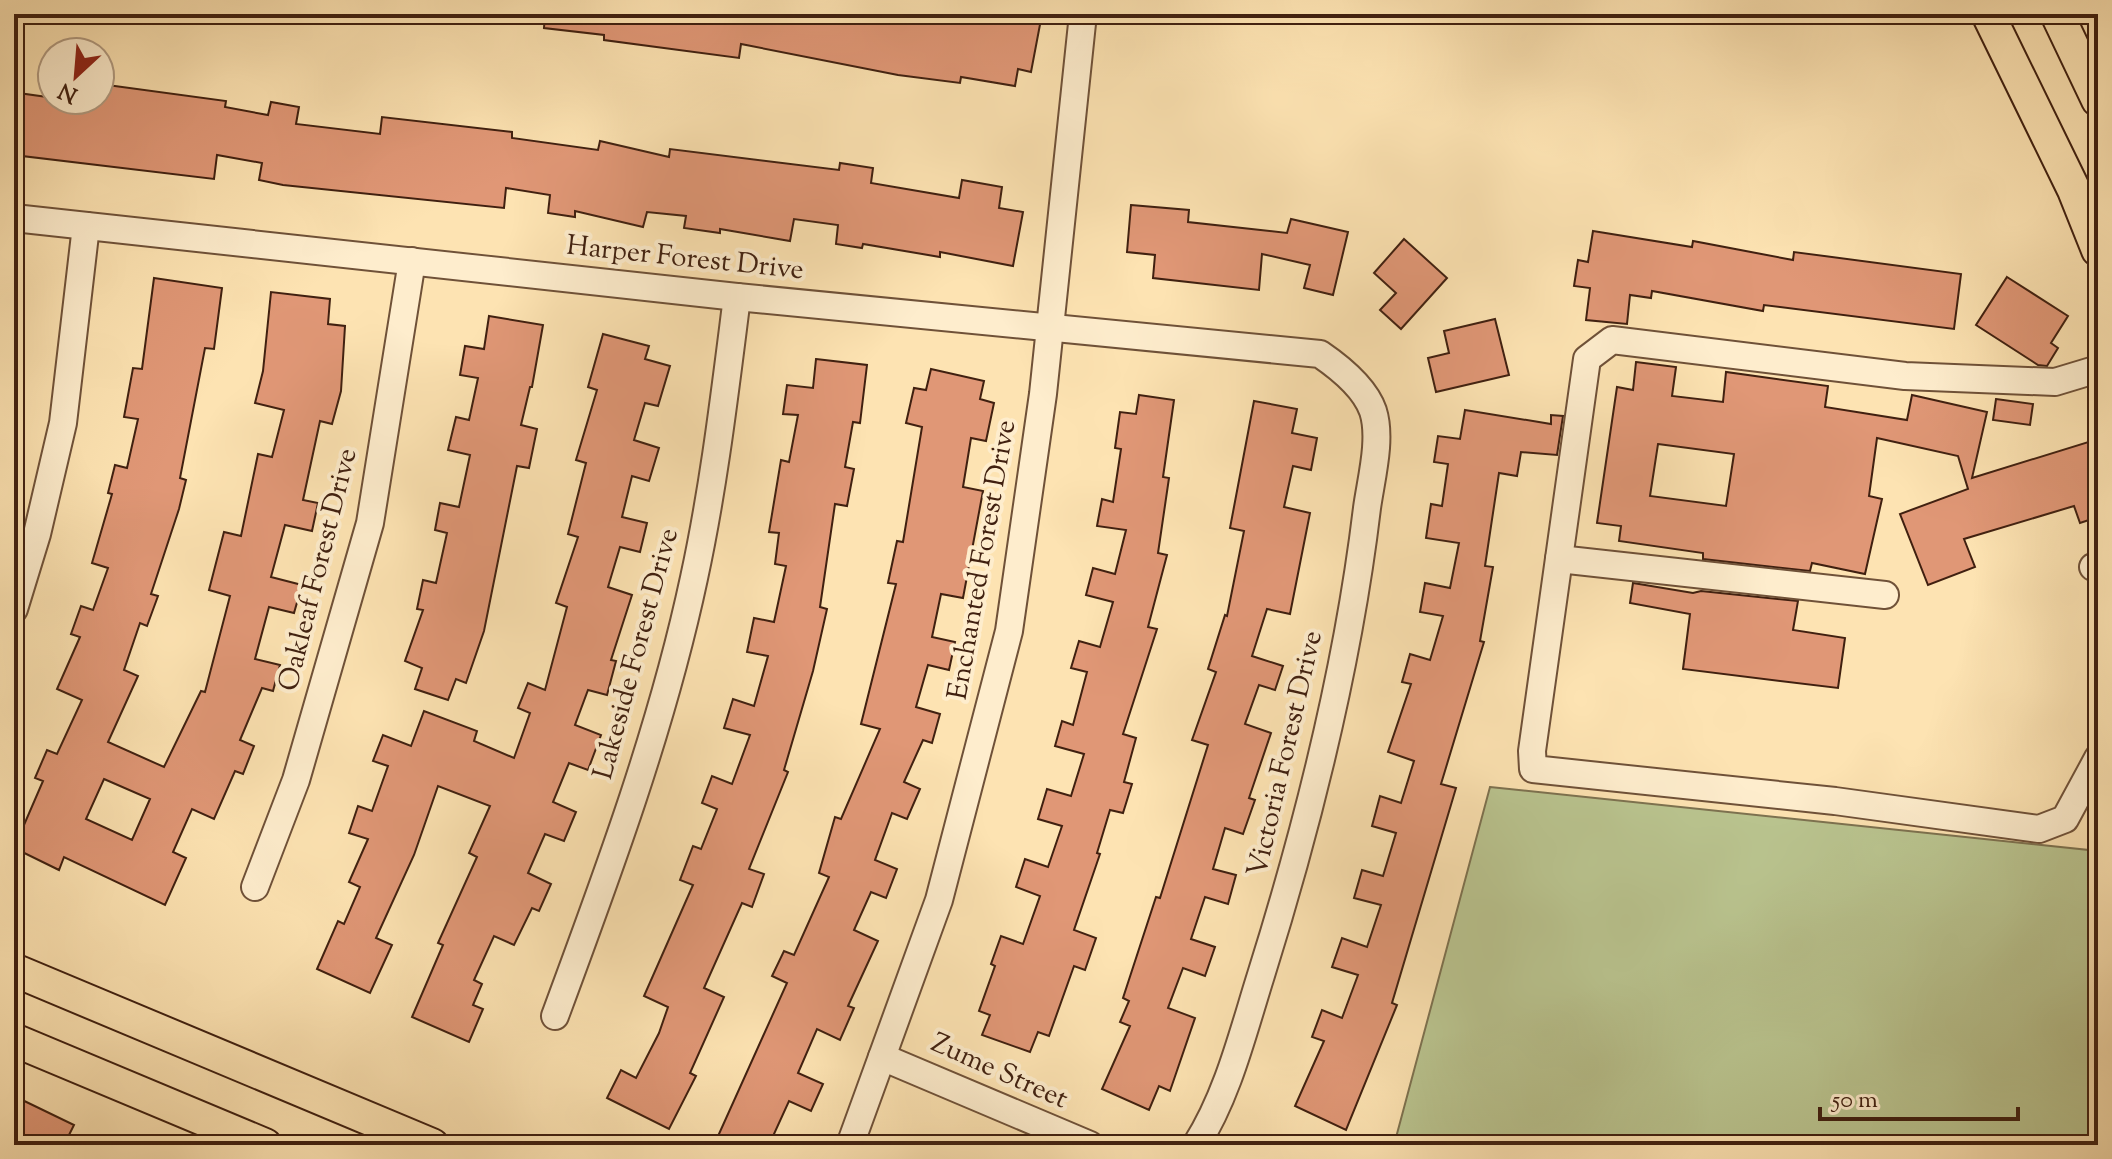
<svg xmlns="http://www.w3.org/2000/svg" width="2112" height="1159" font-family="'Sorts Mill Goudy',serif">
	<style>
		.green { fill: #bac590; stroke: #7d7250; stroke-width: 2 }
		.building { fill: #e09776; stroke: #402010; stroke-width: 2; fill-rule: evenodd }
		.lines { fill: none; stroke-linecap: round; stroke-linejoin: round }
		.minor-casing { stroke: #6f5138; stroke-width: 30 }
		.major-casing { stroke: #402010; stroke-width: 36 }
		.minor { stroke: #feedcd; stroke-width: 26 }
		.major { stroke: #fde3b2; stroke-width: 32 }
		.labels { text-anchor: middle; dominant-baseline: central; stroke-width: 8; stroke-linejoin: round; paint-order: stroke }
		.street-label { font-size: 28px; fill: #402010; stroke: #feedcd }
	</style>
	<rect width="100%" height="100%" fill="#fde3b2"/>
	<filter id="stains"><feTurbulence type="fractalNoise" baseFrequency=".0025" numOctaves="4"/><feColorMatrix values="0 0 0 0 .2 0 0 0 0 .09 0 0 0 0 .02 0 0 0 .5 -.17"/></filter>
	<radialGradient id="worn" r=".72"><stop offset=".6" stop-color="#630" stop-opacity="0"/><stop offset="1" stop-color="#630" stop-opacity=".3"/></radialGradient>
	<!-- green -->
	<polygon class="green" points="1490,787 2098,851 2098,1145 1394,1145"/>
	<!-- building -->
	<g class="building">
		<polygon points="545,14 1042,14 1031,72 1018,69 1015,86 961,77 960,83 898,75 741,44 739,58 604,40 604,35 544,28"/>
		<polygon points="100,84 226,101 225,107 268,115 271,102 299,107 296,124 380,134 382,117 512,132 512,138 598,150 600,141 669,157 670,149 839,170 840,163 873,168 871,183 959,198 962,180 1002,187 999,208 1023,212 1013,266 940,252 940,257 863,244 862,248 836,244 838,225 794,219 790,241 720,229 720,233 684,228 686,216 647,212 643,227 575,211 575,217 548,213 550,195 506,188 504,208 283,185 259,180 262,163 217,155 214,179 14,155 18,93 90,103 91,100 100,100"/>
		<polygon points="1131,205 1189,210 1188,222 1287,233 1291,219 1348,232 1333,295 1304,288 1310,265 1262,254 1259,290 1153,278 1155,255 1127,252"/>
		<polygon points="1593,231 1692,247 1693,241 1793,260 1794,252 1961,274 1954,329 1764,305 1763,311 1652,291 1651,298 1630,295 1627,324 1586,320 1590,288 1574,286 1578,260 1588,262"/>
		<polygon points="1404,239 1447,278 1401,329 1380,310 1396,293 1374,273"/>
		<polygon points="2007,277 2068,316 2051,343 2058,348 2047,366 2038,365 1976,325"/>
		<path d="M154,278L222,288L214,349L205,348L180,478L186,480L179,509L151,594L158,596L147,626L140,623L124,670L138,676L108,742L164,767L201,691L205,692L230,596L209,590L224,532L241,536L258,454L272,457L284,410L255,403L263,371L271,292L330,299L328,324L345,326L341,391L332,424L320,421L303,500L318,503L312,531L285,525L271,577L302,585L294,613L269,607L255,659L280,665L273,691L262,688L240,740L254,746L243,774L235,771L214,819L192,809L173,852L186,858L165,905L64,857L59,870L14,848L43,781L35,778L47,750L57,754L82,700L57,689L80,637L71,634L81,606L93,610L108,568L92,563L112,494L108,493L115,465L127,468L138,419L124,417L133,368L142,369ZM104,779L150,799L132,840L86,819Z"/>
		<polygon points="489,316 543,325 532,387 530,387 521,425 537,429 529,468 517,466 484,631 466,683 456,679 448,700 415,689 422,668 405,661 423,610 417,609 423,580 436,583 447,533 435,530 440,503 459,507 470,455 448,450 456,417 469,420 478,378 460,375 465,346 484,349"/>
		<polygon points="1495,319 1509,375 1436,392 1428,358 1449,353 1444,331"/>
		<polygon points="603,334 649,346 645,359 670,366 658,406 645,403 634,440 659,448 649,481 632,476 622,517 647,523 640,552 620,547 608,587 632,595 611,660 616,661 607,695 588,690 575,725 601,735 588,770 569,763 553,802 576,812 564,841 545,834 528,873 551,884 539,911 532,908 514,945 494,936 474,980 482,984 473,1005 483,1009 469,1042 412,1017 443,945 438,943 477,857 469,853 490,806 438,786 414,855 376,938 392,945 370,993 317,969 338,921 344,924 360,887 349,882 368,839 349,833 358,806 372,811 388,766 373,761 383,735 411,746 424,711 477,731 474,741 514,758 530,713 518,708 528,683 545,690 567,607 556,603 578,537 568,534 586,463 576,460 597,390 588,387"/>
		<polygon points="816,359 867,365 860,423 853,422 845,467 854,469 847,506 835,504 820,607 827,609 813,671 784,770 788,772 749,869 764,874 752,907 742,903 704,988 724,997 690,1073 696,1076 669,1129 607,1098 621,1070 636,1078 659,1033 668,1007 644,996 693,885 680,880 693,846 701,849 717,809 702,803 712,776 732,784 750,735 724,728 733,699 754,706 768,656 747,652 754,618 774,622 786,566 775,564 779,533 769,532 781,460 789,462 798,415 783,414 787,385 813,388"/>
		<path d="M1636,362L1676,367L1672,396L1723,402L1726,372L1828,386L1825,407L1907,420L1912,395L1987,412L1972,478L2098,439V517L2080,523L2074,506L1964,539L1975,567L1928,585L1900,514L1968,489L1958,456L1877,438L1869,496L1882,499L1865,574L1812,563L1810,571L1703,559V553L1619,541L1621,526L1597,523L1617,387L1633,390ZM1658,444L1734,454L1726,506L1650,496Z"/>
		<polygon points="931,369 984,381 980,399 994,403 986,441 971,438 963,487 983,491 963,598 941,594 932,637 955,642 949,670 928,665 916,707 940,714 932,743 923,740 904,782 920,789 907,819 892,813 875,860 897,869 886,898 871,892 854,930 878,941 848,1006 854,1008 840,1040 817,1029 798,1073 823,1084 811,1111 789,1101 769,1145 714,1145 787,983 772,976 784,951 794,955 829,877 819,873 835,817 841,819 880,729 861,724 896,584 888,583 897,541 903,542 922,427 906,423 914,388 926,390"/>
		<polygon points="1139,395 1174,400 1163,477 1169,478 1158,553 1167,555 1148,627 1157,629 1123,734 1136,738 1124,782 1132,784 1123,813 1110,810 1097,853 1100,854 1074,930 1096,938 1085,970 1074,966 1049,1036 1038,1032 1030,1052 982,1035 990,1015 979,1011 995,966 991,964 1001,936 1023,944 1040,896 1016,887 1025,859 1048,867 1062,826 1038,819 1047,789 1071,796 1084,754 1055,746 1062,721 1073,725 1087,672 1071,668 1079,641 1100,647 1113,602 1086,595 1093,568 1115,574 1126,530 1097,526 1102,499 1113,502 1121,449 1115,448 1120,412 1136,414"/>
		<polygon points="1996,399 2033,404 2030,425 1993,420"/>
		<polygon points="1254,401 1297,409 1292,433 1317,438 1311,470 1293,466 1284,507 1310,513 1290,614 1267,609 1252,656 1283,666 1275,690 1259,685 1245,724 1271,733 1249,798 1255,800 1243,834 1225,828 1213,869 1236,875 1228,904 1205,897 1191,939 1215,947 1205,976 1183,968 1168,1008 1195,1018 1170,1091 1159,1086 1149,1110 1102,1089 1130,1026 1120,1022 1129,1001 1123,998 1156,897 1160,898 1208,745 1192,740 1216,672 1208,669 1225,615 1227,616 1244,531 1230,528"/>
		<polygon points="1465,410 1551,424 1551,415 1563,416 1557,455 1521,452 1517,476 1499,473 1485,566 1493,567 1480,641 1484,642 1441,784 1456,788 1392,1003 1397,1005 1346,1130 1295,1106 1324,1041 1312,1037 1322,1010 1342,1018 1358,975 1332,967 1342,938 1367,947 1381,905 1354,898 1362,870 1383,876 1396,833 1372,826 1380,796 1401,803 1414,761 1388,752 1411,684 1402,682 1410,654 1430,660 1443,616 1420,612 1425,583 1450,588 1459,543 1426,538 1431,504 1442,506 1448,464 1434,462 1438,436 1460,439"/>
		<polygon points="1633,583 1693,593 1701,591 1798,601 1793,630 1845,638 1838,688 1683,669 1690,614 1630,603"/>
		<polygon points="14,1096 74,1125 64,1145 14,1145"/>
	</g>
	<g class="lines">
		<!-- minor casing -->
		<g class="minor-casing">
			<g id="minor">
				<path d="M14,218L737,297L1320,354C1339,367 1365,388 1373,411C1382,439 1371,479 1367,508C1348,667 1309,822 1261,975C1243,1032 1228,1095 1196,1145"/>
				<polyline points="2098,369 2055,382 1905,376 1612,340 1587,359 1532,751 1533,769 1835,801 2039,829 2065,819 2098,758"/>
				<polyline points="1559,559 1885,595"/>
				<polyline points="2093,567 2098,565"/>
				<polyline points="14,609 37,534 63,423 86,226"/>
				<polyline points="255,887 296,780 370,523 412,261"/>
				<path d="M555,1016C608,873 662,728 694,578C714,486 725,391 737,297"/>
				<polyline points="882,1057 1090,1145"/>
				<polyline points="850,1145 939,900 1009,631 1043,394 1083,14"/>
			</g>
		</g>
		<!-- major casing -->
		<g class="major-casing">
			<g id="major">
				<polyline points="1988,14 2074,190 2098,250"/>
				<polyline points="2057,14 2098,100"/>
				<polyline points="14,970 432,1145"/>
				<polyline points="14,1040 265,1145"/>
			</g>
		</g>
		<!-- minor -->
		<use href="#minor" class="minor"/>
		<!-- major -->
		<use href="#major" class="major"/>
	</g>
	<g class="labels">
		<!-- street labels -->
		<g class="street-label">
			<text transform="translate(685 259) rotate(6)">Harper Forest Drive</text>
			<text transform="translate(983 560) rotate(-80)">Enchanted Forest Drive</text>
			<text transform="translate(319 570) rotate(-76)">Oakleaf Forest Drive</text>
			<text transform="translate(637 654) rotate(-75)">Lakeside Forest Drive</text>
			<text transform="translate(1286 754) rotate(-77)">Victoria Forest Drive</text>
			<text transform="translate(999 1072) rotate(24)">Zume Street</text>
		</g>
	</g>
	<!-- margin -->
	<rect width="2112" height="1159" fill="none" stroke="#fde3b2" stroke-width="48"/>
	<rect x="16" y="16" width="2080" height="1127" fill="none" stroke="#402010" stroke-width="4"/>
	<rect x="24" y="24" width="2064" height="1111" fill="none" stroke="#402010" stroke-width="2"/>
	<!-- north arrow -->
	<g transform="translate(76 76) rotate(206)"><circle r="38" fill="#feedcd" stroke="#b29b81" stroke-width="2"/>
	<path d="M0-6L14 30L0 20L-14 30Z" fill="#8f2418"/>
	<text y="-12" font-size="22" font-weight="bold" text-anchor="middle" fill="#402010">N</text>
	</g>
	<!-- scale -->
	<path d="M1820 1107v12h198v-12" fill="none" stroke="#402010" stroke-width="4"/>
	<text x="1832" y="1107" font-size="24" fill="#402010" stroke="#feedcd" stroke-width="6" paint-order="stroke">50 m</text>
	<rect width="100%" height="100%" filter="url(#stains)"/>
	<rect width="100%" height="100%" fill="url(#worn)"/>
</svg>
